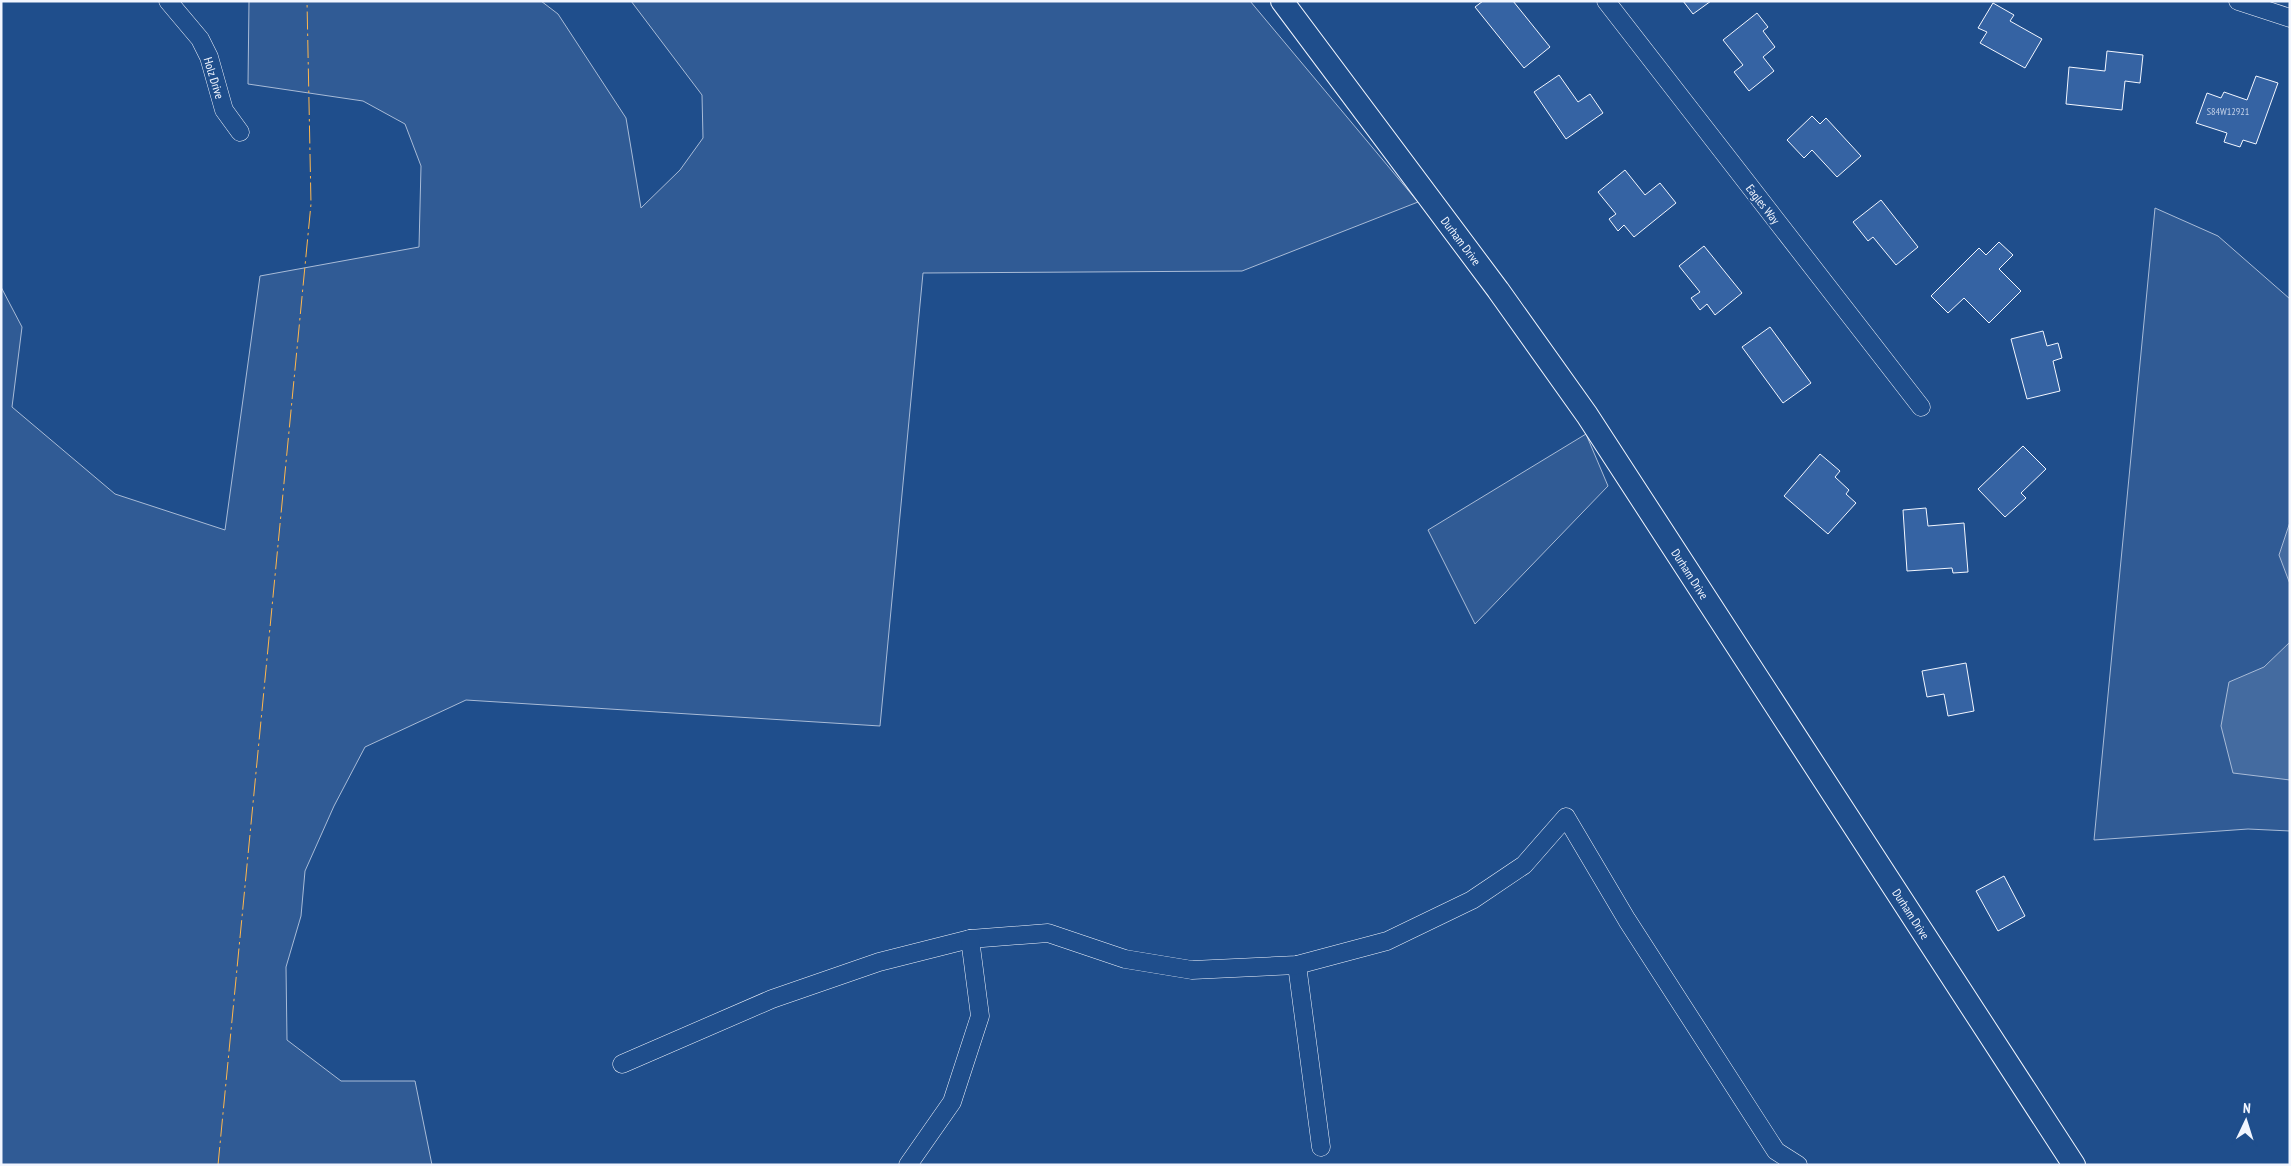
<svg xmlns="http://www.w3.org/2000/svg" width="2291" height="1166" font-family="'PT Sans Narrow',sans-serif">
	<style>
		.green { fill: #305b95; stroke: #a8bbd7 }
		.water { fill: #446ba0; stroke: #a8bbd7 }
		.building { fill: #3563a3; stroke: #f2f6ff }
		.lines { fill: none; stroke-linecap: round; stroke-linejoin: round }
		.minor-casing { stroke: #f2f6ff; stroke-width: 19 }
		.tertiary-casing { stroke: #f2f6ff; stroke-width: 24 }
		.minor { stroke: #1f4e8c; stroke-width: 18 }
		.tertiary { stroke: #1f4e8c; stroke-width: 22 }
		.power { stroke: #ffb74d; stroke-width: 1; stroke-dasharray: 18 4 2.5 4; stroke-linecap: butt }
		.labels { text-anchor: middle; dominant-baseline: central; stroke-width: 4; stroke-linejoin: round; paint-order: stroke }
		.number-label { font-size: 10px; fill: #c3d1e8 }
		.street-label { font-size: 12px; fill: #f2f6ff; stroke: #1f4e8c }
	</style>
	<rect width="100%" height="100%" fill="#1f4e8c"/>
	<!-- green -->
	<g class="green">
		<polygon points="249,1 541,1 558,14 626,118 641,208 680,170 703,138 702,95 631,1 1250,1 1418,202 1242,271 923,273 880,726 466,700 365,747 334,806 305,871 301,916 286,967 287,1040 341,1081 415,1081 432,1165 1,1165 1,287 22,327 12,407 115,494 225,530 260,276 419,247 421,166 405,124 363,101 248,84"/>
		<polygon points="2155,208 2218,236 2290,299 2290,831 2248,829 2094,840"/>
		<polygon points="1586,434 1608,486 1475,624 1428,530"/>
	</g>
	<!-- water -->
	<g class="water">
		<polygon points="2290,522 2290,584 2279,555"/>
		<polygon points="2290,642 2290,780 2233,773 2221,726 2229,682 2264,667"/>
	</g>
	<!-- building -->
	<g class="building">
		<polygon points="1483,1 1513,1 1550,47 1524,68 1475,7"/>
		<polygon points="1683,1 1711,1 1693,14"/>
		<polygon points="1993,3 2014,15 2010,21 2042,39 2025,68 1980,43 1987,32 1978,28"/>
		<polygon points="1757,13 1768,27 1763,31 1775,47 1763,57 1774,71 1749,91 1734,72 1743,65 1723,40"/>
		<polygon points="2107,51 2143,55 2140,83 2125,81 2122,110 2066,104 2069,67 2105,71"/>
		<polygon points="1559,75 1578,102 1590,94 1603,113 1566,139 1534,92"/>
		<polygon points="2256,76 2278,83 2256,144 2243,140 2240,147 2224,142 2227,133 2196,123 2207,93 2221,98 2224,92 2247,100"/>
		<polygon points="1812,116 1820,124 1826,118 1861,156 1837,177 1812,150 1804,158 1787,140"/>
		<polygon points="1625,170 1645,195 1660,183 1676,203 1634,237 1624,225 1618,231 1609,219 1616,214 1598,192"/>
		<polygon points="1881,200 1918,247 1896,265 1873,237 1868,241 1853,222"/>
		<polygon points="1999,242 2013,255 1999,269 2021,291 1989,323 1964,298 1948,313 1931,296 1979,248 1986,255"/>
		<polygon points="1704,246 1742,293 1715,315 1707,304 1700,310 1691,298 1700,292 1679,266"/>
		<polygon points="1770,327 1811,383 1783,403 1742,347"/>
		<polygon points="2043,331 2047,346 2058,343 2062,358 2053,361 2060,391 2027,399 2011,339"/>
		<polygon points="2023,446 2046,469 2021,493 2026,498 2005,517 1978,489"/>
		<polygon points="1820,454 1840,471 1835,477 1849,490 1846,494 1856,503 1828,534 1784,496"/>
		<polygon points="1926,508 1928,526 1964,523 1968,572 1953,573 1952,568 1907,571 1903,510"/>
		<polygon points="1966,663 1974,711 1948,716 1944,694 1927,697 1922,671"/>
		<polygon points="2004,876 2025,916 1998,931 1976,891"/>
	</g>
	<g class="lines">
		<!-- minor casing -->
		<g class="minor-casing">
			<g id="minor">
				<polyline points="168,1 200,39 209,57 224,110 240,132"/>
				<polyline points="1606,1 1921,407"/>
				<polyline points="2238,1 2290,18"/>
				<polyline points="1297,965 1321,1147"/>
				<polyline points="622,1064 772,999 879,962 970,939 1048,933 1125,959 1192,970 1297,965 1387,941 1472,900 1524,865 1566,817 1627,920 1776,1151 1798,1165"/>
				<polyline points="908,1165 952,1102 980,1016 970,939"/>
			</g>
		</g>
		<!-- tertiary casing -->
		<g class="tertiary-casing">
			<polyline id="tertiary" points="1282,1 1498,290 1587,415 2074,1165"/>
		</g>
		<!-- minor -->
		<use href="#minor" class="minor"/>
		<!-- tertiary -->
		<use href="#tertiary" class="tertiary"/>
		<!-- power -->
		<polyline class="power" points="218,1165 311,204 307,1"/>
	</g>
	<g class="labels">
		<!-- number labels -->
		<g class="number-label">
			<text x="2228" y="111">S84W12921</text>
		</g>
		<!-- street labels -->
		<g class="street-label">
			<text transform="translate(214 78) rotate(73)">Holz Drive</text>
			<text transform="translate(1763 204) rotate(52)">Eagles Way</text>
			<text transform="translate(1461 241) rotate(53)">Durham Drive</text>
			<text transform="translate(1690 574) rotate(57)">Durham Drive</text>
			<text transform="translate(1911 914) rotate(57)">Durham Drive</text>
		</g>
	</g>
	<!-- border -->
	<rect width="2291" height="1166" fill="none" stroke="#f2f6ff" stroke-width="5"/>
	<!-- north arrow -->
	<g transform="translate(2246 1121) rotate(4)" stroke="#1f4e8c" stroke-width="4" paint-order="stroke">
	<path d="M0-4L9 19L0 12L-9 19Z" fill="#f2f6ff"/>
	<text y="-8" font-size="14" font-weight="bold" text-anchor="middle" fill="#f2f6ff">N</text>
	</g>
</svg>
